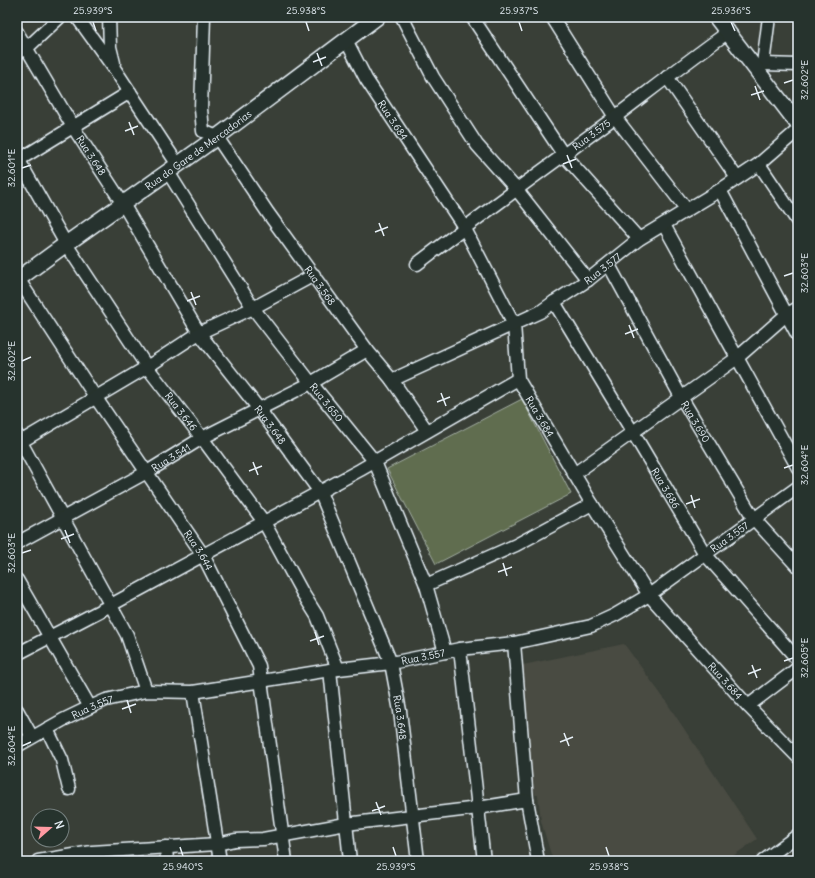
<svg xmlns="http://www.w3.org/2000/svg" width="815" height="878" font-family="Delius,sans-serif">
	<style>
		.built { fill: #494b42 }
		.green { fill: #606d4f; stroke: #a4afa4 }
		.lines { fill: none; stroke-linecap: round; stroke-linejoin: round }
		.minor-casing { stroke: #e8f1f8; stroke-width: 15 }
		.tertiary-casing { stroke: #e8f1f8; stroke-width: 18 }
		.minor { stroke: #26332d; stroke-width: 12 }
		.tertiary { stroke: #26332d; stroke-width: 15 }
		.ticks { fill: none; stroke: #e8f1f8; stroke-width: 1.5 }
		.labels { text-anchor: middle; dominant-baseline: central; stroke-width: 3; stroke-linejoin: round; paint-order: stroke }
		.street-label { font-size: 10px; fill: #e8f1f8; stroke: #26332d }
		.neatline { fill: none; stroke: #e8f1f8; stroke-width: 1.5 }
		.ticks-label { font-size: 10px; text-anchor: middle; fill: #e8f1f8 }
	</style>
	<rect width="100%" height="100%" fill="#393f37"/>
	<filter id="ink" filterUnits="userSpaceOnUse"><feTurbulence type="fractalNoise" baseFrequency=".025" numOctaves="2"/><feDisplacementMap in="SourceGraphic" scale="8" xChannelSelector="R" yChannelSelector="G"/><feConvolveMatrix kernelMatrix="1 2 1 2 8 2 1 2 1" color-interpolation-filters="sRGB"/></filter>
	<g filter="url(#ink)">
		<!-- built -->
		<polygon class="built" points="624,644 663,697 757,839 726,861 553,861 541,821 538,795 535,795 518,666"/>
		<!-- green -->
		<polygon class="green" points="522,399 571,494 436,564 387,469"/>
		<g class="lines">
			<!-- minor casing -->
			<g class="minor-casing">
				<g id="minor">
					<polyline points="77,17 116,71 178,165"/>
					<polyline points="109,17 110,47 114,63"/>
					<path id="s1" d="M204,17L201,109L203,131L217,137L268,213L367,350L392,380L427,431"/>
					<polyline points="402,17 433,77 477,145 517,190 588,280"/>
					<polyline points="472,17 563,154 639,239"/>
					<polyline points="552,17 615,117 687,210"/>
					<path id="s2" d="M17,32L73,127L123,204L199,333L259,409L320,492L391,663L400,711L418,861"/>
					<path id="s3" d="M346,40L366,79L464,227L514,324L518,379L592,504L649,595L748,706L798,757"/>
					<polyline points="17,53 27,48 60,17"/>
					<polyline points="763,64 798,65"/>
					<polyline points="756,69 763,64 769,17"/>
					<polyline points="667,77 737,178"/>
					<path id="s4" d="M17,157L66,244L147,367L202,438L264,522L302,592L317,616L338,669"/>
					<polyline points="17,161 130,92"/>
					<polyline points="759,164 798,222"/>
					<path id="s5" d="M168,172L253,308L311,383L375,462L426,585L445,652"/>
					<polyline points="720,190 798,336"/>
					<polyline points="664,225 798,468"/>
					<path id="s6" d="M417,264C482,214 549,166 615,117C652,89 689,60 727,33"/>
					<path id="s7" d="M609,265L681,397L754,519L798,567"/>
					<path id="s8" d="M17,277L96,398L203,555L259,666L286,861"/>
					<path id="s9" d="M554,302L632,431L705,554L798,660"/>
					<path id="s10" d="M392,380L540,312L554,302L588,280L639,239L720,190L759,164L798,130"/>
					<polyline points="17,435 127,635 146,691"/>
					<polyline points="17,444 147,367 199,333 253,308 314,275"/>
					<polyline points="574,474 737,358 786,315 798,308"/>
					<path id="s11" d="M17,543L147,472L202,438L311,383L367,350"/>
					<polyline points="17,580 90,707"/>
					<polyline points="426,585 516,545 592,504"/>
					<polyline points="514,643 527,800 538,861"/>
					<polyline points="460,649 484,861"/>
					<polyline points="17,654 111,605 360,470 518,379"/>
					<polyline points="330,670 350,861"/>
					<polyline points="193,692 220,861"/>
					<polyline points="748,706 798,668"/>
					<polyline points="17,710 32,737"/>
					<polyline points="47,729 62,760 69,789"/>
					<path id="s12" d="M17,746L63,720L90,707L106,700L146,691L193,692L330,670L391,663L460,649L514,643L591,626L615,615L649,595L798,487"/>
					<polyline points="166,847 167,861"/>
					<polyline points="38,861 92,852 217,844 235,840 263,839 346,824 478,808 527,800"/>
					<polyline points="763,861 798,835"/>
				</g>
			</g>
			<!-- tertiary casing -->
			<g class="tertiary-casing">
				<g id="tertiary">
					<polyline points="716,17 798,124"/>
					<path id="s13" d="M17,280L66,244L217,137L377,17"/>
				</g>
			</g>
			<!-- minor -->
			<use href="#minor" class="minor"/>
			<!-- tertiary -->
			<use href="#tertiary" class="tertiary"/>
		</g>
	</g>
	<!-- ticks -->
	<path class="ticks" d="M93,22L96,31M306,22L309,31M519,22L522,31M731,22L735,31M317,53L322,66M313,62L326,57M784,83L793,80M755,86L760,100M751,95L764,91M129,122L134,135M125,131L138,126M567,155L572,168M563,164L576,159M22,168L31,165M379,223L384,236M375,232L388,227M784,276L793,273M191,292L196,305M187,301L200,296M629,325L634,338M625,334L638,329M22,361L31,357M441,393L446,406M437,402L450,397M253,462L258,475M784,468L793,465M249,471L262,466M691,495L695,508M686,504L700,499M65,530L70,543M61,539L74,534M22,553L31,550M503,563L507,576M498,572L512,567M315,632L319,645M310,641L324,636M784,661L793,658M752,665L757,678M748,674L761,669M127,700L131,713M122,709L136,704M564,733L569,746M560,742L573,737M22,746L31,742M376,802L381,815M372,811L385,806M180,847L183,856M393,847L396,856M606,847L609,856"/>
	<g class="labels">
		<!-- street labels -->
		<g class="street-label">
			<text stroke="none"><textPath href="#s3" startOffset="93">Rua 3.684</textPath></text>
			<text stroke="none"><textPath href="#s6" startOffset="217">Rua 3.575</textPath></text>
			<text stroke="none"><textPath href="#s13" startOffset="223">Rua do Gare de Mercadorias</textPath></text>
			<text stroke="none"><textPath href="#s2" startOffset="144">Rua 3.648</textPath></text>
			<text stroke="none"><textPath href="#s10" startOffset="239">Rua 3.577</textPath></text>
			<text stroke="none"><textPath href="#s1" startOffset="310">Rua 3.568</textPath></text>
			<text stroke="none"><textPath href="#s5" startOffset="280">Rua 3.650</textPath></text>
			<text stroke="none"><textPath href="#s4" startOffset="303">Rua 3.646</textPath></text>
			<text stroke="none"><textPath href="#s3" startOffset="429">Rua 3.684</textPath></text>
			<text stroke="none"><textPath href="#s7" startOffset="179">Rua 3.690</textPath></text>
			<text stroke="none"><textPath href="#s2" startOffset="468">Rua 3.648</textPath></text>
			<text stroke="none"><textPath href="#s11" startOffset="176">Rua 3.541</textPath></text>
			<text stroke="none"><textPath href="#s9" startOffset="217">Rua 3.686</textPath></text>
			<text stroke="none"><textPath href="#s12" startOffset="757">Rua 3.557</textPath></text>
			<text stroke="none"><textPath href="#s8" startOffset="328">Rua 3.644</textPath></text>
			<text stroke="none"><textPath href="#s12" startOffset="421">Rua 3.557</textPath></text>
			<text stroke="none"><textPath href="#s3" startOffset="753">Rua 3.684</textPath></text>
			<text stroke="none"><textPath href="#s12" startOffset="85">Rua 3.557</textPath></text>
			<text stroke="none"><textPath href="#s2" startOffset="792">Rua 3.648</textPath></text>
		</g>
	</g>
	<!-- margin -->
	<rect width="815" height="878" fill="none" stroke="#26332d" stroke-width="44"/>
	<!-- north arrow -->
	<g transform="translate(50 828) rotate(70)"><circle r="19" fill="#26332d" stroke="#747f7e"/>
	<path d="M0-3L7 15L0 10L-7 15Z" fill="#ff9aa2"/>
	<text y="-6" font-size="11" font-weight="bold" text-anchor="middle" fill="#e8f1f8">N</text>
	</g>
	<rect x="22" y="22" width="771" height="834" class="neatline"/>
	<g class="ticks-label">
		<text x="93" y="14">25.939°S</text>
		<text x="306" y="14">25.938°S</text>
		<text x="519" y="14">25.937°S</text>
		<text x="731" y="14">25.936°S</text>
		<text transform="translate(804 80) rotate(-90)" y="4">32.602°E</text>
		<text transform="translate(11 168) rotate(-90)" y="4">32.601°E</text>
		<text transform="translate(804 273) rotate(-90)" y="4">32.603°E</text>
		<text transform="translate(11 361) rotate(-90)" y="4">32.602°E</text>
		<text transform="translate(804 465) rotate(-90)" y="4">32.604°E</text>
		<text transform="translate(11 553) rotate(-90)" y="4">32.603°E</text>
		<text transform="translate(804 658) rotate(-90)" y="4">32.605°E</text>
		<text transform="translate(11 746) rotate(-90)" y="4">32.604°E</text>
		<text x="183" y="870">25.940°S</text>
		<text x="396" y="870">25.939°S</text>
		<text x="609" y="870">25.938°S</text>
	</g>
</svg>
